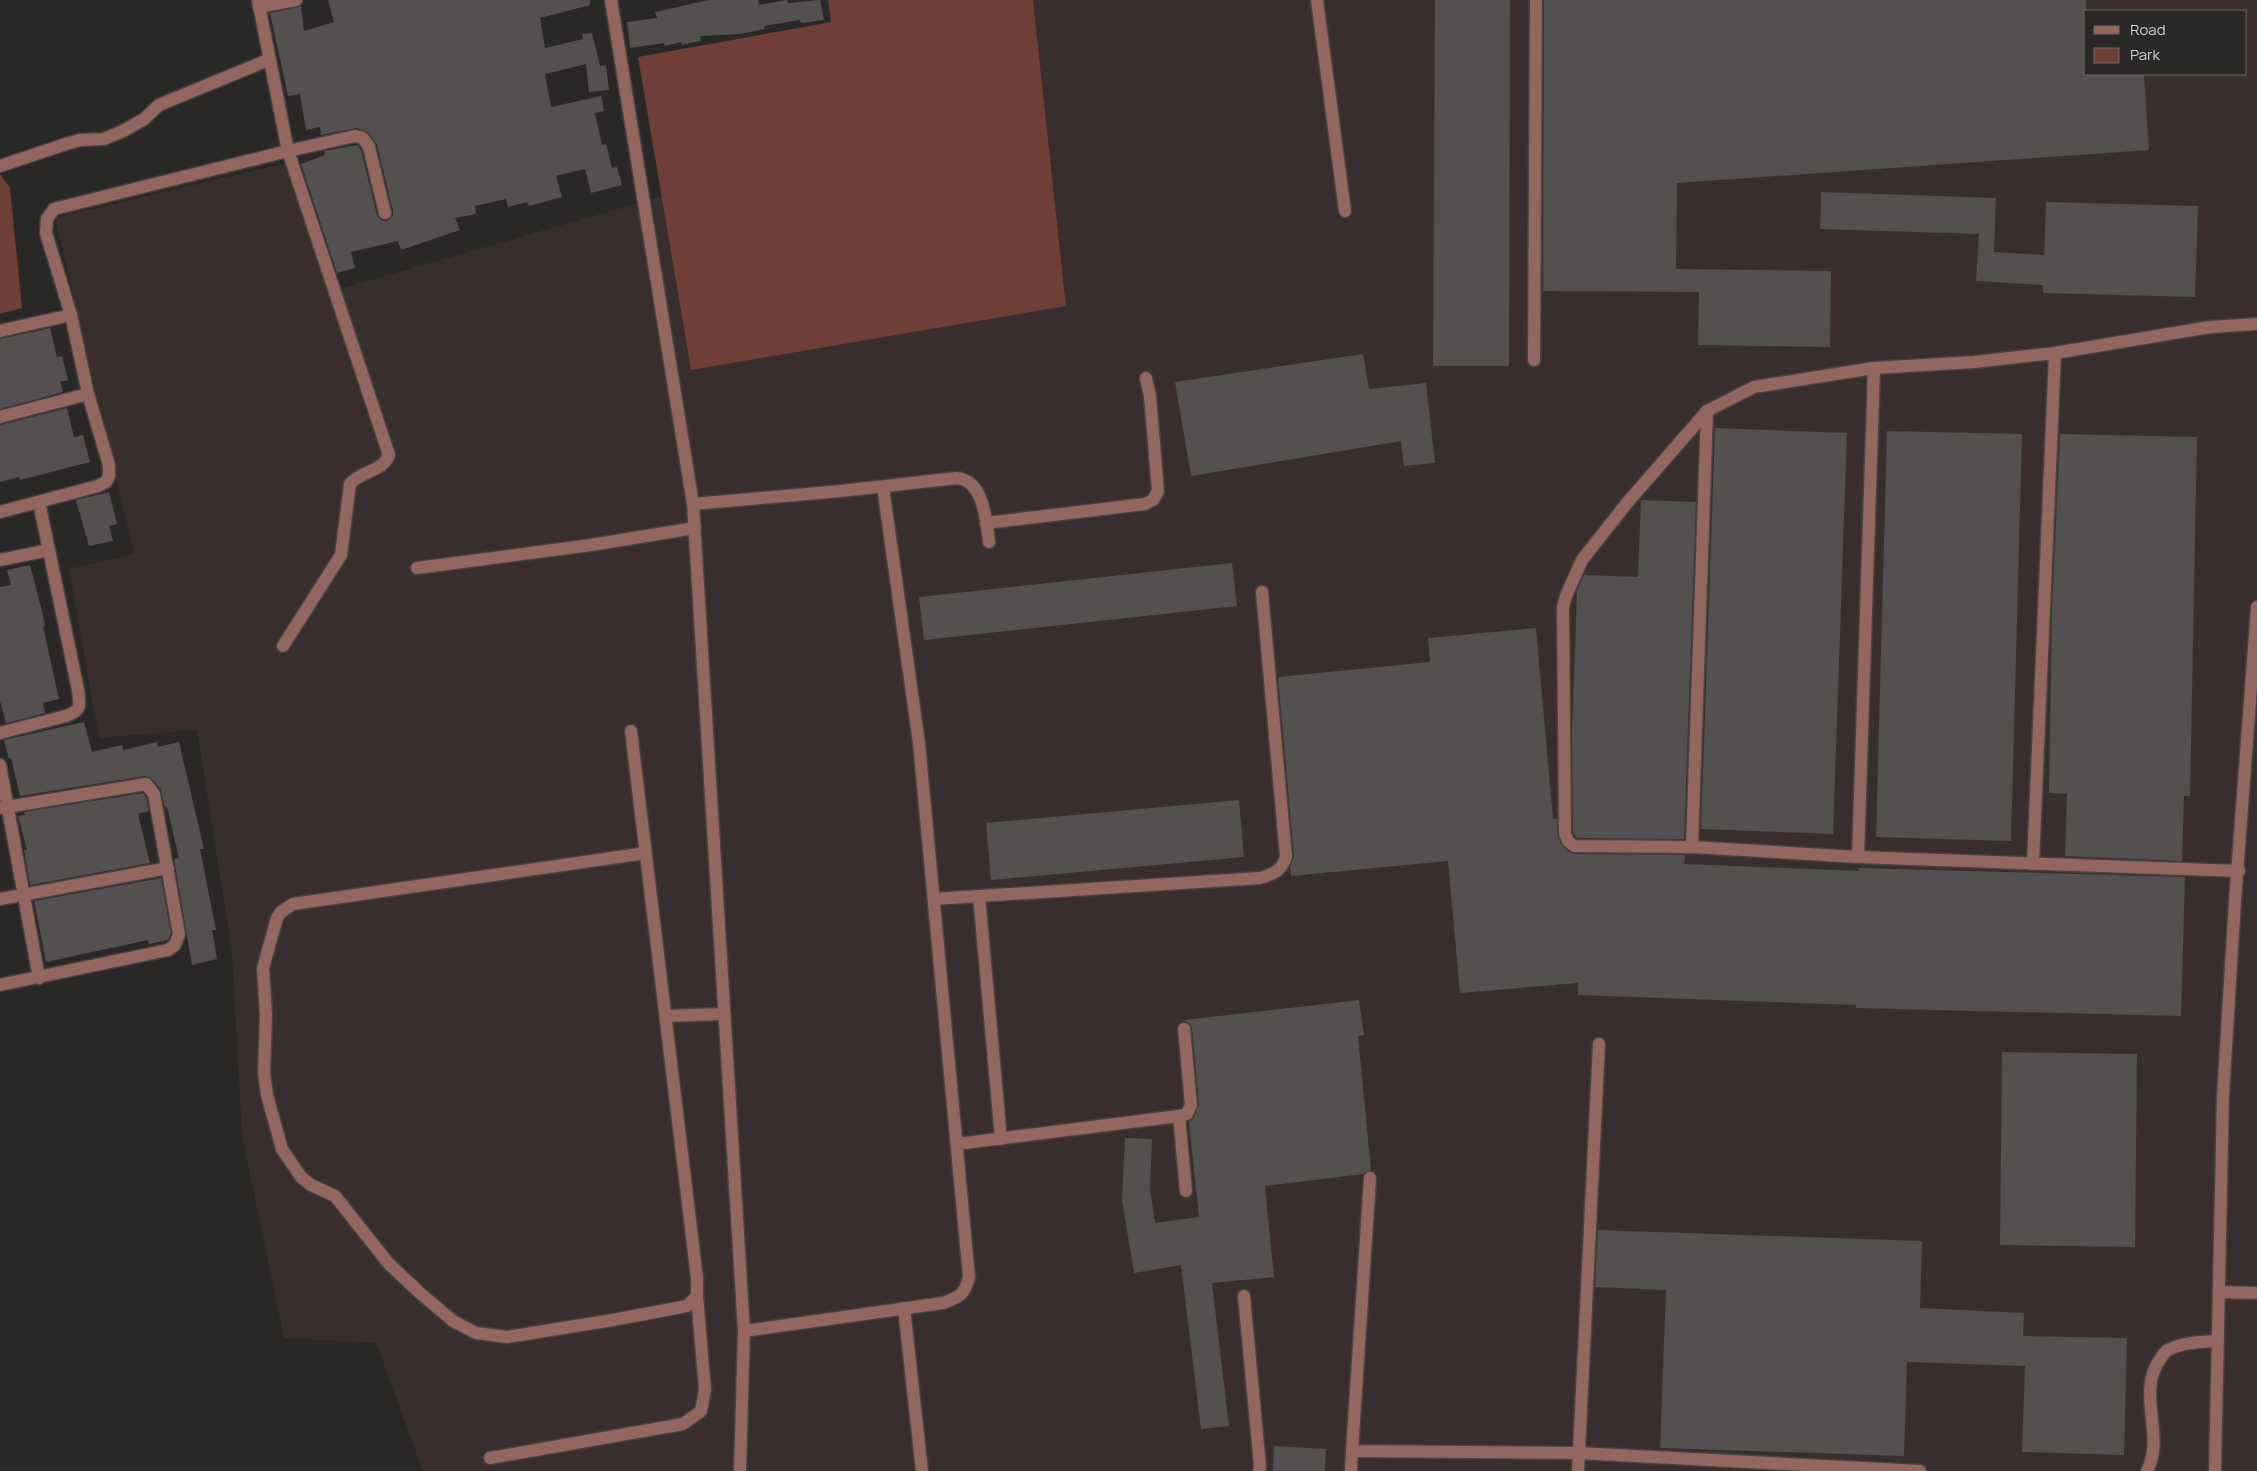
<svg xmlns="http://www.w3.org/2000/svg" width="2257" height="1471" font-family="Manrope,sans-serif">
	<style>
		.built { fill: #382e2d; fill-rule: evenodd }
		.green { fill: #6f3e37 }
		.building { fill: #545050 }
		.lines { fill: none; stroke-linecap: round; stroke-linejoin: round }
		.minor-casing { stroke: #454242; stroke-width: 15 }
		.minor { stroke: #93665f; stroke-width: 12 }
	</style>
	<rect width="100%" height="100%" fill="#2a2727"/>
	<!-- built -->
	<path class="built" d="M1033,0H2257V1471H423L376,1343L284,1338L242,1136L232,952L197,730L99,738L69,569L134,554L55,218L290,162L332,291L663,196L691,370L1066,306ZM2086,11H2246V74H2086Z"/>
	<!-- green -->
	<g class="green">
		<polygon points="828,0 1033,0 1066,306 691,370 638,57 831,22"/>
		<polygon points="0,174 10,188 22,308 0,314"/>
	</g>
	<!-- building -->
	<g class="building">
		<polygon points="328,0 590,0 590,5 540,18 545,48 583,39 582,34 592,33 600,66 606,65 609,90 589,92 586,64 545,74 551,107 601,96 604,111 595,113 602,145 606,144 612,168 617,167 622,185 591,193 585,169 556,176 562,197 529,206 527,202 508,207 506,199 475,206 476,214 455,218 460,230 401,250 398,241 351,252 355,268 337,273 301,164 325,155 324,151 358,145 361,150 377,215 382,221 387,221 393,216 393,211 377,145 369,133 357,128 321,135 320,127 306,130 300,94 288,96 270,13 301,6 304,31 334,22"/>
		<polygon points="708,0 758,0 759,5 787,0 788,3 820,0 824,20 801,23 800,20 764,26 765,29 740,34 700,36 701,41 682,45 681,42 665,46 664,43 630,48 627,22 657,18 655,12"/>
		<polygon points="1435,0 1510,0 1509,366 1433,366"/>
		<polygon points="1544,0 2086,0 2086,74 2144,74 2149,150 1677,183 1676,269 1831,271 1830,347 1698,345 1699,292 1543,291"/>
		<polygon points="1821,192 1996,198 1994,252 2044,255 2046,202 2198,206 2195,297 2043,293 2043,285 1976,281 1979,234 1820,229"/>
		<polygon points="50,328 57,357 62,356 68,380 60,382 63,392 0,409 0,339"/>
		<polygon points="1363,354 1369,389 1426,383 1435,463 1404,466 1401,441 1191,476 1175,382"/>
		<polygon points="67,408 74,437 83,435 90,462 20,480 19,477 0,482 0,425"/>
		<polygon points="1715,428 1847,433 1833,834 1701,829"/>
		<polygon points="1887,431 2022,434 2011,841 1876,837"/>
		<polygon points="2060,434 2197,437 2190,796 2184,796 2182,861 2065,856 2067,794 2049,793 2052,609"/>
		<polygon points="109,492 117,524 109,526 113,541 89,546 76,500"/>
		<polygon points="1641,500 1696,502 1684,839 1577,838 1573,832 1572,732 1577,591 1584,575 1638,577"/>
		<polygon points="1232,563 1237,606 924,640 919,597"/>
		<polygon points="30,565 42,611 45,626 43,626 59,699 43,703 45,713 6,723 0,701 0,587 11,585 7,570"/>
		<polygon points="1536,628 1553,819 1557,819 1557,834 1561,844 1569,852 1574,854 1685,855 1684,864 1859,871 1859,868 2185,877 2181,1016 1856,1008 1856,1005 1578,995 1578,983 1460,993 1448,861 1291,876 1290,867 1294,856 1278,677 1430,662 1428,638"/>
		<polygon points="84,722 92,752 122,745 123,750 157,742 158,747 179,742 204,849 200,849 216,930 212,930 217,959 192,965 174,859 179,858 167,807 165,808 161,789 152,779 145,776 20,796 11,758 9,759 4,740"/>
		<polygon points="143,793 146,797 149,811 138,814 150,863 30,885 24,850 27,850 18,816 25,815 24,812"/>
		<polygon points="1239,800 1244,857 991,880 986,823"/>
		<polygon points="161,878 171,933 168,940 149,944 148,940 46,962 34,901"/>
		<polygon points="1359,1000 1364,1035 1358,1036 1371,1170 1363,1174 1265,1186 1274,1277 1212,1283 1229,1426 1201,1429 1181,1265 1134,1273 1122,1200 1125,1138 1152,1139 1150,1189 1155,1223 1199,1217 1189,1122 1194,1117 1199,1104 1192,1028 1190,1024 1184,1020"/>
		<polygon points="2002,1052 2137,1054 2135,1247 2000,1245"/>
		<polygon points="1598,1230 1922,1241 1920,1308 2024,1313 2023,1336 2127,1338 2124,1455 2022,1452 2025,1366 1907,1362 1904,1456 1660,1448 1666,1290 1595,1287"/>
		<polygon points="1274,1446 1326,1449 1325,1471 1273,1471"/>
	</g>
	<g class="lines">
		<!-- minor casing -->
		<g class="minor-casing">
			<g id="minor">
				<path d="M258,0L288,151L389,455C384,471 360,471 350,484L341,555L283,646"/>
				<polyline points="611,0 693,504 744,1331 740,1471"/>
				<polyline points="1317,0 1345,211"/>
				<polyline points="259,7 296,0"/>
				<polyline points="0,166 66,144 80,140 104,139 125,130 144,119 159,105 268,60"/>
				<polyline points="0,331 71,315"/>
				<polyline points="1534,360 1536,0"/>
				<polyline points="0,417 88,394"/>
				<path d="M693,504L841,491L957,478C984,481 986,520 989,542"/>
				<polyline points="0,512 98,486 106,482 109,476 109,465 88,394 71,315 46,233 47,219 54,209 288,151 355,136 363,138 369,147 385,213"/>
				<polyline points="986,523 1145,504 1153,500 1158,491 1150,396 1146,378"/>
				<polyline points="0,560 49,550"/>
				<polyline points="417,568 591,545 695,528"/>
				<polyline points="631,731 697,1278 697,1296 687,1306 613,1320 507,1337 476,1333 453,1321 420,1293 389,1264 335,1196 311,1185 301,1177 282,1149 267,1095 264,1073 266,1015 263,968 277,918 281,912 293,904 646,853"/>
				<path d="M0,733L66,716C82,710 80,706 78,690L39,502"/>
				<polyline points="0,765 39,978"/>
				<polyline points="0,808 146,784 154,794 179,934 175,945 168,950 0,985"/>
				<polyline points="1692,847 1707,411"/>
				<polyline points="1858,857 1874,368"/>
				<polyline points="2033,864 2055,353"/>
				<polyline points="2239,871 1858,857 1692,847 1574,846 1568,841 1565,834 1563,607 1566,596 1582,560 1627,503 1707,411 1754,387 1874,368 1974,362 2055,353 2210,327 2257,324"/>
				<polyline points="979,896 1001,1139"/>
				<polyline points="0,899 168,868"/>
				<path d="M934,899L1260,878C1274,874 1281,871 1286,857L1262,592"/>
				<polyline points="666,1016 723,1014"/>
				<polyline points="1179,1116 1186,1191"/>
				<polyline points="957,1144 1179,1116 1187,1114 1191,1105 1184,1029"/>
				<polyline points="1370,1178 1352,1451 1578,1453 1920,1471"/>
				<polyline points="2219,1292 2257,1293"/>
				<polyline points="1244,1296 1260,1466 1259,1471"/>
				<polyline points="904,1308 922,1471"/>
				<path d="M744,1331L943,1303C960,1297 965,1294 969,1277L919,743L883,487"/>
				<polyline points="490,1458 683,1424 701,1411 705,1390 697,1296"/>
				<polyline points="1351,1471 1352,1451"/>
				<polyline points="1578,1471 1599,1044"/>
				<path d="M2147,1471C2166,1436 2135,1391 2161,1358C2163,1355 2165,1351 2168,1350C2183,1342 2202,1342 2218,1341"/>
				<polyline points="2215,1471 2223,1096 2235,901 2257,607"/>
			</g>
		</g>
		<!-- minor -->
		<use href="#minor" class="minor"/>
	</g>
	<!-- legend -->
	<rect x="2084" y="10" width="162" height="65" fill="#2a2727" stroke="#6e6b6b"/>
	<rect x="2094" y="26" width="25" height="8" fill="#93665f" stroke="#6e6b6b"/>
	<text x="2130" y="35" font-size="15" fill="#d3d1d0">Road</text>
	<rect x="2094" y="48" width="25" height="15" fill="#6f3e37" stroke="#6e6b6b"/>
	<text x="2130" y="60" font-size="15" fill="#d3d1d0">Park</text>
</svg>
